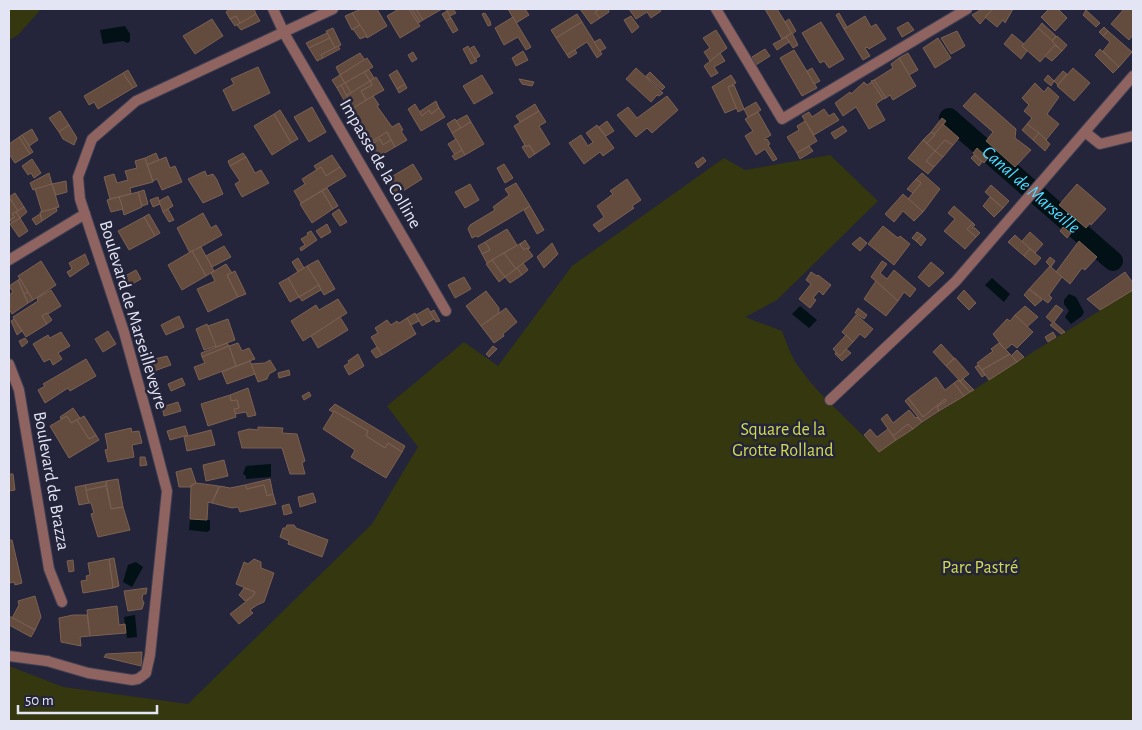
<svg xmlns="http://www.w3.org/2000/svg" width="1142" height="730" font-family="'Alegreya Sans',sans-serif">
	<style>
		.green { fill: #35380f }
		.water { fill: #021116 }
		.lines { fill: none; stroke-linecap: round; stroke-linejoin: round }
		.canal { stroke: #021116; stroke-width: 20 }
		.building { fill: #634b3d; stroke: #7b6153 }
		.service-casing { stroke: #3f3f54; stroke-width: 12 }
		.minor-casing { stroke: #3f3f54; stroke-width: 12 }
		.service { stroke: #8f635f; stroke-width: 10 }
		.minor { stroke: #8f635f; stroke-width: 10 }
		.labels { text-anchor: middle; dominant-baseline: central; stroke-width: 5; stroke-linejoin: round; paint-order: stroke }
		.street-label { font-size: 18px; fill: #e4e5f4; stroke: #24243a }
		.park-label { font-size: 18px; fill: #d2da50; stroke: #24243a }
		.water-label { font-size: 19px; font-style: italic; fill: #4fd9fe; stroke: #24243a }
	</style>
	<rect width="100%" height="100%" fill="#24243a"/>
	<!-- green -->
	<g class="green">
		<polygon points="9,9 41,9 18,35 9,40"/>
		<path d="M830,155L878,201L777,300L745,317L782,331C786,341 790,354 796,363C819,397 851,421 878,451L1017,362L1133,290V721H9V666L63,687L188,704L372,524L418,447L387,406L464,342L498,366L572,266L724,158L745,170Z"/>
	</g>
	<!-- water -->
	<g class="water">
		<polygon points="125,26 130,34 130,41 128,43 123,41 103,44 100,30"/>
		<polygon points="992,278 1010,294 1004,302 985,285"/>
		<polygon points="1069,294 1076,297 1084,312 1082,316 1071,324 1065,317 1069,311 1064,304 1064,300"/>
		<polygon points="800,306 817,320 809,328 792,314"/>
		<polygon points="271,464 271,477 246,479 246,476 243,474 246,466"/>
		<polygon points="190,519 210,520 210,530 207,532 189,530"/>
		<polygon points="136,562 143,567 132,587 123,582 128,565"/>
		<polygon points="135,615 137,637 127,638 124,617"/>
	</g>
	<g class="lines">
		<!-- canal -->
		<path class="canal" id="s1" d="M949,118L1113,261"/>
	</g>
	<!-- building -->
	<g class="building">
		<polygon points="230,9 254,9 256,14 240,23 236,16 230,19 226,12"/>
		<polygon points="361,9 377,9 387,26 367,38 352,13"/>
		<polygon points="399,9 409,9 420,26 400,38 387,16"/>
		<polygon points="409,9 412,9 420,22 418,23"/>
		<polygon points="412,9 416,9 423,20 420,22"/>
		<polygon points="416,9 442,9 423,20"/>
		<polygon points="446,9 453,9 456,13 450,16"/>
		<polygon points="508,9 525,9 529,15 516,23"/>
		<polygon points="580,9 600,9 595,12 600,18 591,24"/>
		<polygon points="600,9 608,9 609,12 600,18 595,12"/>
		<polygon points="629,9 659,9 661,11 651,18 647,12 636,19"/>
		<polygon points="765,9 777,9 792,33 782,39"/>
		<polygon points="982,9 993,9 980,24 972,15"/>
		<polygon points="993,9 1013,9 1005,23 1003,20 997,27 985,17"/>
		<polygon points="1049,9 1058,9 1067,18 1055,31 1041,17"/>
		<polygon points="1124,9 1133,9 1133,35 1129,40 1111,24"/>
		<polygon points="1086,10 1100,23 1096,27 1083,15"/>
		<polygon points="447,11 451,18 446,21 442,14"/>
		<polygon points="352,13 360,25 352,30 345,16"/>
		<polygon points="485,13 490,21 491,25 488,26 482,14"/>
		<polygon points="839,13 847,27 844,29 836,15"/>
		<polygon points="256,14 260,21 241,30 237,25"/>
		<polygon points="577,14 582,22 556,38 551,30"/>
		<polygon points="236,16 240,23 235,26 230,19"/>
		<polygon points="631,16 639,27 632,33 624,20"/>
		<polygon points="865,16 871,27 876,24 886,39 869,49 867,47 865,48 870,56 863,60 844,29"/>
		<polygon points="513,17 531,47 526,50 518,37 504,45 495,28"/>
		<polygon points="451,18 458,30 453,33 446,21"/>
		<polygon points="212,19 223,36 195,54 183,36"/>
		<polygon points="789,19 796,31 792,34 785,22"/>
		<polygon points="582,22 602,54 597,58 587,42 567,55 556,38"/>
		<polygon points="821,22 844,59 829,68 824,61 820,63 802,33"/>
		<polygon points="908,22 914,30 902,37 897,28"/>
		<polygon points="1042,23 1056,36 1052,41 1038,28"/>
		<polygon points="360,25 367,36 360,39 353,29"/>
		<polygon points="1104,27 1108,31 1103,36 1099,32"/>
		<polygon points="333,28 341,45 335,48 326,31"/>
		<polygon points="1038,28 1056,44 1040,62 1022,46"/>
		<polygon points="716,30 727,48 710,61 704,52 710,48 703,38"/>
		<polygon points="957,31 965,46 951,54 941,38"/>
		<polygon points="1108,31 1132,52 1119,67 1103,51 1110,42 1103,36"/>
		<polygon points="327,33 330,38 309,48 306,43"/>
		<polygon points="792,33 798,45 793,48 786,37"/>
		<polygon points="1012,34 1024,44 1022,46 1027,51 1021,59 1004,44"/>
		<polygon points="1057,36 1067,45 1062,51 1052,41"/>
		<polygon points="786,37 789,42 777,50 773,44"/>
		<polygon points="330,38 335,48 321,55 323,58 317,61 309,48"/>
		<polygon points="938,38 951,58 935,68 923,48"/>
		<polygon points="600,39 606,48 600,51 594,42"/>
		<polygon points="1055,45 1062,51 1052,61 1045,56"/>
		<polygon points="338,46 340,49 323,58 321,55"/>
		<polygon points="468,46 477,61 471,64 463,49"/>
		<polygon points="474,46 480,56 475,59 469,49"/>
		<polygon points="765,49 770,56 756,65 752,57"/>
		<polygon points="1100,49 1119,67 1113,73 1095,55"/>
		<polygon points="575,50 577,53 569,58 567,55"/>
		<polygon points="794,50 817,88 802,96 780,58"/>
		<polygon points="523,51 528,60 516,66 512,58"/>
		<polygon points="413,52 417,59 412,62 408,55"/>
		<polygon points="360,53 365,60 340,75 336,67"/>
		<polygon points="720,53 725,61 714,67 718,73 711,77 704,66"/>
		<polygon points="908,53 918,70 909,75 899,58"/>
		<polygon points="367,58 373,67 345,83 340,75"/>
		<polygon points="899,58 916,86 893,100 890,95 886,98 874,80 893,68 891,64"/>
		<polygon points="258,67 270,93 233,111 223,90 234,84 231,79"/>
		<polygon points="636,68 663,93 659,96 657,95 651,102 626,79"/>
		<polygon points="812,68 820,81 814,84 807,71"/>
		<polygon points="1073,68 1090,83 1074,101 1057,86"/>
		<polygon points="128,70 137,86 133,88 123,73"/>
		<polygon points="369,70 374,78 370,81 364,72"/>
		<polygon points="397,70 405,84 397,89 389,75"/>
		<polygon points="1063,71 1067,74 1058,85 1054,81"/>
		<polygon points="364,72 370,81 351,93 345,83"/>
		<polygon points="650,72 665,87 662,90 646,76"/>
		<polygon points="123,73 133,88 98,109 94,102 89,105 84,96"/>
		<polygon points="340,75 345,83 337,88 332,80"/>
		<polygon points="482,75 493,93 474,104 463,86"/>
		<polygon points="731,75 736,83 728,87 737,108 725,113 712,87"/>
		<polygon points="1048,75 1054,81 1051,86 1044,80"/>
		<polygon points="376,77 384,90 366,100 361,91 372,85 370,81"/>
		<polygon points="519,79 534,82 532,86 522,84"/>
		<polygon points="874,80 886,98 883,99 871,81"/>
		<polygon points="370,81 372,85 361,91 366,100 347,112 341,102 348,98 347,95"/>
		<polygon points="864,82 867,85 872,82 883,99 876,104 885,120 869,129 856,107 843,116 835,103 850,92 851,94"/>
		<polygon points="345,83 351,93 346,95 341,85"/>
		<polygon points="1035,83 1044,92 1048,87 1059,97 1047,114 1059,124 1046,140 1027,124 1032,118 1024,111 1029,105 1022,98"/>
		<polygon points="405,84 407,88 399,93 397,89"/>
		<polygon points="341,85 348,98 344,100 337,88"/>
		<polygon points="734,85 744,109 738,112 728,87"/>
		<polygon points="975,93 1016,129 1015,138 1031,150 1015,167 986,141 993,132 963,106"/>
		<polygon points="373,96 379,105 377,106 392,127 399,123 403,130 401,131 407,140 395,147 387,132 366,145 347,112"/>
		<polygon points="667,96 678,110 652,133 647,128 636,137 617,115 628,107 637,118"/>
		<polygon points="436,101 439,108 431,114 429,110 422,116 419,112"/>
		<polygon points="756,102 761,110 748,117 744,109"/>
		<polygon points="415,104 422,116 429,110 431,114 439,108 445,117 421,131 408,109"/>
		<polygon points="535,104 539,111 520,122 516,116"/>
		<polygon points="312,107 326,132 309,142 294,117"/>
		<polygon points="824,109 829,116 834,113 839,120 814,135 802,116 809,112 812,117"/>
		<polygon points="280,110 298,139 291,143 274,114"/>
		<polygon points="60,111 69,125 59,132 49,118"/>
		<polygon points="539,111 546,122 539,126 550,144 535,154 529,145 526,147 514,126"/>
		<polygon points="758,112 771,135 764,139 766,140 767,139 770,144 768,145 777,159 773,161 765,149 756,155 745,136 753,131 745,119"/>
		<polygon points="274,114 291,143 272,155 254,126"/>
		<polygon points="467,115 471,122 461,128 456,121"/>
		<polygon points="942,118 946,121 935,135 931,132"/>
		<polygon points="455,119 461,128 452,133 447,124"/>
		<polygon points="607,121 614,131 606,136 599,127"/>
		<polygon points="805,121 817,141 797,153 787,137 799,130 797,126"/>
		<polygon points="471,122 484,144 465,155 452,133"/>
		<polygon points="943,124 959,138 953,145 945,140 935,151 927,143"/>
		<polygon points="1027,124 1039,133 1033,140 1022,130"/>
		<polygon points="69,125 77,138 74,145 63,139 59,132"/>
		<polygon points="597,125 614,148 603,156 600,152 584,164 569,143 581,135 588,146 593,142 586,133"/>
		<polygon points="843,126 847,131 835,139 831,133"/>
		<polygon points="32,129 38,140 29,146 22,135"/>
		<polygon points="387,132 391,140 383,145 380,139 367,147 366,145"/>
		<polygon points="931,132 935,135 927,143 923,140"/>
		<polygon points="1039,133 1050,144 1045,151 1033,140"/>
		<polygon points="22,135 33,152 30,154 19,137"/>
		<polygon points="19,137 30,154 15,163 9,154 9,144"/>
		<polygon points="380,139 383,145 391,140 395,147 374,159 367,147"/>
		<polygon points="456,139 462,150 455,155 448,144"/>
		<polygon points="923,140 935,151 926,161 934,167 928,174 908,158"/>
		<polygon points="945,140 953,145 943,157 935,151"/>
		<polygon points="525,145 526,147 529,145 535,154 529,158 522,147"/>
		<polygon points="809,146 813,151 800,159 797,153"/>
		<polygon points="977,148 988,158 984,163 973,153"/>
		<polygon points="462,150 465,155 455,160 452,156"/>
		<polygon points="935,151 943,157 934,167 926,161"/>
		<polygon points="156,153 159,160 147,165 145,158"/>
		<polygon points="243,153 246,157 230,166 228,161"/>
		<polygon points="332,155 340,167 326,176 321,167 317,170 314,166"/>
		<polygon points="974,155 982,162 979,166 971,158"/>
		<polygon points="166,157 170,168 175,166 182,182 162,190 157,179 153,181 147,165"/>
		<polygon points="246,157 255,173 261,170 269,183 242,197 235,184 240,181 230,166"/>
		<polygon points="703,157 706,161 698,168 695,163"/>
		<polygon points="145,158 153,182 130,188 131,194 110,199 104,177 114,174 117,183 128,180 125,171 137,168 135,161"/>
		<polygon points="32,159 41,173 34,178 31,173 28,175 22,166"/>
		<polygon points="413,164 422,179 403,191 399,186 392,190 386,180"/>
		<polygon points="504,164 513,178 505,183 497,168"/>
		<polygon points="321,167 326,176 340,167 346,176 301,203 294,191 305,184 302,179"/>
		<polygon points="205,171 207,176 213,174 217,180 223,194 203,203 188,179"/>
		<polygon points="49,173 52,184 33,190 30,183"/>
		<polygon points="922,173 940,189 923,212 908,199 921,183 916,179"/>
		<polygon points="627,179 641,200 632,206 634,208 599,232 593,225 604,217 597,206 613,194 610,191"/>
		<polygon points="916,179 921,183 913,193 907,189"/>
		<polygon points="66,181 67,192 56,195 52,184"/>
		<polygon points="516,183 530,206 478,237 477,237 476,236 472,238 468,229 470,225 495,210 493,207 509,195 505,189"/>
		<polygon points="52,184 59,207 42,212 35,189"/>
		<polygon points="470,184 479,200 465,208 455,192"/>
		<polygon points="1077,184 1106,209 1091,225 1090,223 1086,228 1059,205"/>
		<polygon points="991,185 1009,201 1003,208 985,192"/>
		<polygon points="399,186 403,191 395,195 392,190"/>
		<polygon points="327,188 338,206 333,209 322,191"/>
		<polygon points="144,190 148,204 142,206 138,192"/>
		<polygon points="322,191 333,209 312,223 300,204"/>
		<polygon points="138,192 142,207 124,215 119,197"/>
		<polygon points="15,193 24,207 18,211 9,197"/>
		<polygon points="903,194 923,212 914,221 903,211 894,222 885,214"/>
		<polygon points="168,196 173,206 163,212 159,201"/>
		<polygon points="9,197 18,211 12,214 15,217 10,220 9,218"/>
		<polygon points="119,197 123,209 111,212 107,200"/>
		<polygon points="158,197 160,204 153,207 150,200"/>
		<polygon points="990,197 1003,208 994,217 983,206"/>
		<polygon points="530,206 544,230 537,234 524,210"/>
		<polygon points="954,206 973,223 967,229 976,237 965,249 944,231 955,219 948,213"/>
		<polygon points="24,207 27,212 20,218 16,212"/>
		<polygon points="56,208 57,211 42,221 40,212"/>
		<polygon points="168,209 174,220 169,222 163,212"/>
		<polygon points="339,209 347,222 340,226 332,214"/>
		<polygon points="16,212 20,218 12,223 10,220 15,217 12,214"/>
		<polygon points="203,213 211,228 216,225 222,235 190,253 177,228"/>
		<polygon points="40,214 42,221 36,225 32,219"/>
		<polygon points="149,214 160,233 155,236 144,217"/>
		<polygon points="144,217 155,236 129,250 118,231"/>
		<polygon points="20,218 28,231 19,237 10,224"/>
		<polygon points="973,223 975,225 972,228 975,228 980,233 976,237 967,229"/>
		<polygon points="327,224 331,232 321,238 316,231"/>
		<polygon points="883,226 898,238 900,236 910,244 894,265 868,244"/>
		<polygon points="1063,227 1071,233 1067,238 1060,231"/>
		<polygon points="507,229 517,245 487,263 482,254 490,250 485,242"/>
		<polygon points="311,231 317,240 301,251 300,248 305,245 301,239 308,235 307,233"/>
		<polygon points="917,232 922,235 916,241 912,238"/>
		<polygon points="1030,232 1043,244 1035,253 1022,241"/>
		<polygon points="922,235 926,239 921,246 916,241"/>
		<polygon points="1015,235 1030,249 1024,256 1008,242"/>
		<polygon points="860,237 867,243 860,251 852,244"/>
		<polygon points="525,240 530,248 524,250 520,245"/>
		<polygon points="1079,241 1097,257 1085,270 1082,268 1070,284 1056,272"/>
		<polygon points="485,242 490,250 482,254 478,246"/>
		<polygon points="523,242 520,245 524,250 527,248 533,256 516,269 504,253"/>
		<polygon points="552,243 558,254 544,268 537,257"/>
		<polygon points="224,246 231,257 212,267 206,256"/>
		<polygon points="201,247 214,271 206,276 192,251"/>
		<polygon points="1030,249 1041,258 1035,265 1024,256"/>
		<polygon points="192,251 206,276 182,290 168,265"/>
		<polygon points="504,253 516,269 505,277 492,260"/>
		<polygon points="85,254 89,264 70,277 67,272 72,269 69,263"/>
		<polygon points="1050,257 1055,261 1051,267 1046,262"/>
		<polygon points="298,258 304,268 298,272 292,262"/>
		<polygon points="318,260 335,289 324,295 307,266"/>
		<polygon points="492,260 505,277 499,282 486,264"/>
		<polygon points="41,261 56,285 33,300 18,276"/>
		<polygon points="882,261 887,264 880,273 887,279 894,270 916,289 910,297 904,292 898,301 871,277"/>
		<polygon points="931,262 944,273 929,287 918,277"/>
		<polygon points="523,263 528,270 522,275 517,268"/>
		<polygon points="226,264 232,273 227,275 238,297 208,312 197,289 215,281 211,273"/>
		<polygon points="307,266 319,285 299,297 288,278"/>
		<polygon points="1050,266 1062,277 1049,295 1052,298 1048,303 1029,289"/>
		<polygon points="517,268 522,275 510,283 505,277"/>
		<polygon points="136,270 141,279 127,287 123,277"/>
		<polygon points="235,271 246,294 238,297 227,275"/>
		<polygon points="811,272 817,276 818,275 831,285 823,295 819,291 813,298 816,300 810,308 799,299 811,284 806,280"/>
		<polygon points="1125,272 1133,283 1133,290 1100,310 1087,299"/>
		<polygon points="464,277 471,289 455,298 448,285"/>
		<polygon points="288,278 299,297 290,302 279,283"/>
		<polygon points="20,279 28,292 24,294 18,280"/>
		<polygon points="18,280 28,303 12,314 9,309 9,295 13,292 9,286"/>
		<polygon points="876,281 898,301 886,316 864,299"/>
		<polygon points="319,285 321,290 302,301 299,297"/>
		<polygon points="1029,289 1042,300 1035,306 1024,295"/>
		<polygon points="51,290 61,306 48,314 47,313 42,316 47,324 26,337 13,317 38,301 37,298"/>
		<polygon points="964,290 976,303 969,310 957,298"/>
		<polygon points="486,291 499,308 499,313 481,326 466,306"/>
		<polygon points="28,292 33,300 28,303 24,294"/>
		<polygon points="338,299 347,313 303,341 291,321 316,305 319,310"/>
		<polygon points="1056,305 1063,310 1054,322 1065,332 1061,334 1050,325 1053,323 1046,317"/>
		<polygon points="1025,306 1038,317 1027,327 1015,315"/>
		<polygon points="428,308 434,319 422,326 416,315"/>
		<polygon points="506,308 517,322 503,334 504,336 494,343 481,326"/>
		<polygon points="858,308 867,315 864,319 855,313"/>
		<polygon points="434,310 440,321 436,322 430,312"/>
		<polygon points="47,313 52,320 47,324 42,316"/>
		<polygon points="415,313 419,321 411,325 407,318"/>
		<polygon points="856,315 873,329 865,338 860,334 853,342 842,332"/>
		<polygon points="1015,315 1033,332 1017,348 1012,344 1005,350 993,334 1007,319 1010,321"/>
		<polygon points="179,316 184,327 166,335 161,325"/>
		<polygon points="340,317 348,330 318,348 311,336"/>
		<polygon points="407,318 416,334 382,355 371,337 378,333 375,328 387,320 391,325 397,321 399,323"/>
		<polygon points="14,319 22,331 17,335 11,321"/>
		<polygon points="228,319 235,340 216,347 208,326"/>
		<polygon points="207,324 216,346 204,350 196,329"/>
		<polygon points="108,331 116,344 103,352 95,339"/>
		<polygon points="61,332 70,346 58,353 62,359 53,365 50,359 44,362 33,344 48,335 50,338"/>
		<polygon points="1053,332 1056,337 1048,342 1045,337"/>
		<polygon points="846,335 853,342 840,356 833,349"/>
		<polygon points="25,338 28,342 22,347 19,341"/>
		<polygon points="227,343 229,346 202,357 201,353"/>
		<polygon points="238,343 242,351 249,348 255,359 236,366 229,346"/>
		<polygon points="999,343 1010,354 982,370 977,363 993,351 991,349"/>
		<polygon points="941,344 954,358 946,366 933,352"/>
		<polygon points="229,346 236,366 199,380 194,367 205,363 202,357"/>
		<polygon points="493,346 497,349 489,357 486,354"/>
		<polygon points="377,347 382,355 376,358 371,351"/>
		<polygon points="846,349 851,353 842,361 835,354 836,352 840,356"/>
		<polygon points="1017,350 1024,357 1017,362 1011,356"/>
		<polygon points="358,354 364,366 349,375 344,366 349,363 348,361"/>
		<polygon points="1010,354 1017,362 989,380 982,370"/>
		<polygon points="167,356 171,365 154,371 151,360"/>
		<polygon points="955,358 969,374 960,381 946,366"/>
		<polygon points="86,359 96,376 70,391 68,388 45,403 38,390 45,386 43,384"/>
		<polygon points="270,360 276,370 269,374 267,379 258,382 251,364 265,363"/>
		<polygon points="250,361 255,374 227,384 222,372"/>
		<polygon points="978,365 985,375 982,377 975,367"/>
		<polygon points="289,370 290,375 279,378 278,373"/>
		<polygon points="936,377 945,390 954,383 964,396 939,411 937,407 946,401 945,399 923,417 908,398"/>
		<polygon points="182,378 185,385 171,391 168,384"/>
		<polygon points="963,379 974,390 970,392 960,381"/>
		<polygon points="958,380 970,392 964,396 954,383"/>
		<polygon points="248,388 256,415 248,417 246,412 235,414 234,409 239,408 237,400 231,401 230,395"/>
		<polygon points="309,392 311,396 304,400 302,396"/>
		<polygon points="230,395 231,401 237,400 239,408 234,409 236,417 208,426 201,404"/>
		<polygon points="908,398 923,417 945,399 946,401 937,407 939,411 922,422 905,401"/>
		<polygon points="178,402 181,411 164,416 162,407"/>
		<polygon points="335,404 405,446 402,452 388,443 385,448 366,436 368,431 329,410"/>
		<polygon points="73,408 80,418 71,423 67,416 61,419 60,417"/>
		<polygon points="909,410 916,418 917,417 922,422 913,429 908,424 893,436 881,419 887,414 893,423"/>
		<polygon points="334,411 368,431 366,436 385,448 388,443 402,452 386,478 351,457 355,450 323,429"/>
		<polygon points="67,416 71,423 77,420 89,439 96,435 99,440 69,458 50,426"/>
		<polygon points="84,416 96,435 89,439 77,420"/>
		<polygon points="908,424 913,429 896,440 893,436"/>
		<polygon points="185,426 188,435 170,440 167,431"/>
		<polygon points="258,427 283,428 282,433 297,434 305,461 302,463 305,474 290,474 282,448 242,448 238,432 249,429 258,430"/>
		<polygon points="131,428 132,432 139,431 142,443 132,445 134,457 108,462 105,450 108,449 105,434"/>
		<polygon points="870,429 877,437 888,429 896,440 879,452 864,435"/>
		<polygon points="211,430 215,445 187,451 184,437"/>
		<polygon points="140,457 145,457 147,465 140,466"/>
		<polygon points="224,460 228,476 206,481 203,465"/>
		<polygon points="191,468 196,483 191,485 191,487 179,487 176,472"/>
		<polygon points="9,474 13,474 15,490 9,491"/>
		<polygon points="118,479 123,507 111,509 106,481"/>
		<polygon points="270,479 273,494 267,496 264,485 247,489 245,485"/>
		<polygon points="106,481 106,486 86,490 85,485"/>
		<polygon points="196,483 219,486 212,503 208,502 207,520 190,519 191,486"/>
		<polygon points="85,485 89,503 79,505 75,487"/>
		<polygon points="245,485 247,489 264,485 267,496 273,494 276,504 240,512 238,507 232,508 212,503 220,486 230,488"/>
		<polygon points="106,486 111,509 123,507 130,530 98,537 91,514 94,513 91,503 89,503 86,490"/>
		<polygon points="313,493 316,502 300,507 298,497"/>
		<polygon points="289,504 292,513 284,515 282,506"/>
		<polygon points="287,525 294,525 296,528 328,540 322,557 288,544 289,541 280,537 283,528 286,528"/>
		<polygon points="9,540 12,540 22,583 15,585 14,582 10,583 9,579"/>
		<polygon points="114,558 119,586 113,588 109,559"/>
		<polygon points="109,559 113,588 83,593 81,581 87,580 86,576 90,575 88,563"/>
		<polygon points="254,559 261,562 261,568 274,573 264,602 257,605 250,610 253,613 239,624 230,614 253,596 255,592 236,584 244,562 248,564"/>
		<polygon points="73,560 74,571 69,572 67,561"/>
		<polygon points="147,588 146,594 143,594 142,599 144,603 142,609 128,611 124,591"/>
		<polygon points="244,588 255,592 253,596 245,601 239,595"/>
		<polygon points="35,596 41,617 35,630 12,618 19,605 18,601"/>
		<polygon points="117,606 119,625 125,624 126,633 90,636 87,610"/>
		<polygon points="73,615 87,615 90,636 80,637 81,646 61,642 59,618"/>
		<polygon points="9,616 35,630 31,637 9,625"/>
		<polygon points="142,652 141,666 104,657 106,654"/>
	</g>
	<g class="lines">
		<!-- service casing -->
		<g class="service-casing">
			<polyline id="service" points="9,656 47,661"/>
		</g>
		<!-- minor casing -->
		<g class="minor-casing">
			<g id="minor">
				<polyline points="273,9 284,33 446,311"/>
				<polyline points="716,9 782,119 967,9"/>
				<polyline points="1085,132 1100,144 1133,136"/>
				<polyline points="9,260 85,214"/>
				<polyline points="9,364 19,390 49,569 62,602"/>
				<polyline points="830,400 956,281 1133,76"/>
				<polyline points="47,661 88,673 132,680 138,679 146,673 150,655 167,491 150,426 124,332 80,199 78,177 92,139 136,101 333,9"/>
			</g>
		</g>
		<!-- service -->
		<use href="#service" class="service"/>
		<!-- minor -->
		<use href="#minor" class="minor"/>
	</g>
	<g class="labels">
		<!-- street labels -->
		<g class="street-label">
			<text transform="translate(380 164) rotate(60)">Impasse de la Colline</text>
			<text transform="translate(133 315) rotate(73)">Boulevard de Marseilleveyre</text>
			<text transform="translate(51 481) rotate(80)">Boulevard de Brazza</text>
		</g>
		<!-- park labels -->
		<g class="park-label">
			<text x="783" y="430">Square de la<tspan x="783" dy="21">Grotte Rolland</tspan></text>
			<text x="980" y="568">Parc Pastré</text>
		</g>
		<!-- water labels -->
		<g class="water-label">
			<text stroke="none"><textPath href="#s1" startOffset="109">Canal de Marseille</textPath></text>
		</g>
	</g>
	<!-- border -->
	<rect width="1142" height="730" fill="none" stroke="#e4e5f4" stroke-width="20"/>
	<!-- scale -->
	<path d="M18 705v8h139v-8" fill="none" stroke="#e4e5f4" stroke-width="2.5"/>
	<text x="25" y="705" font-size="15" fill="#e4e5f4" stroke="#24243a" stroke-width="4" paint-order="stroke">50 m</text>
</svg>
